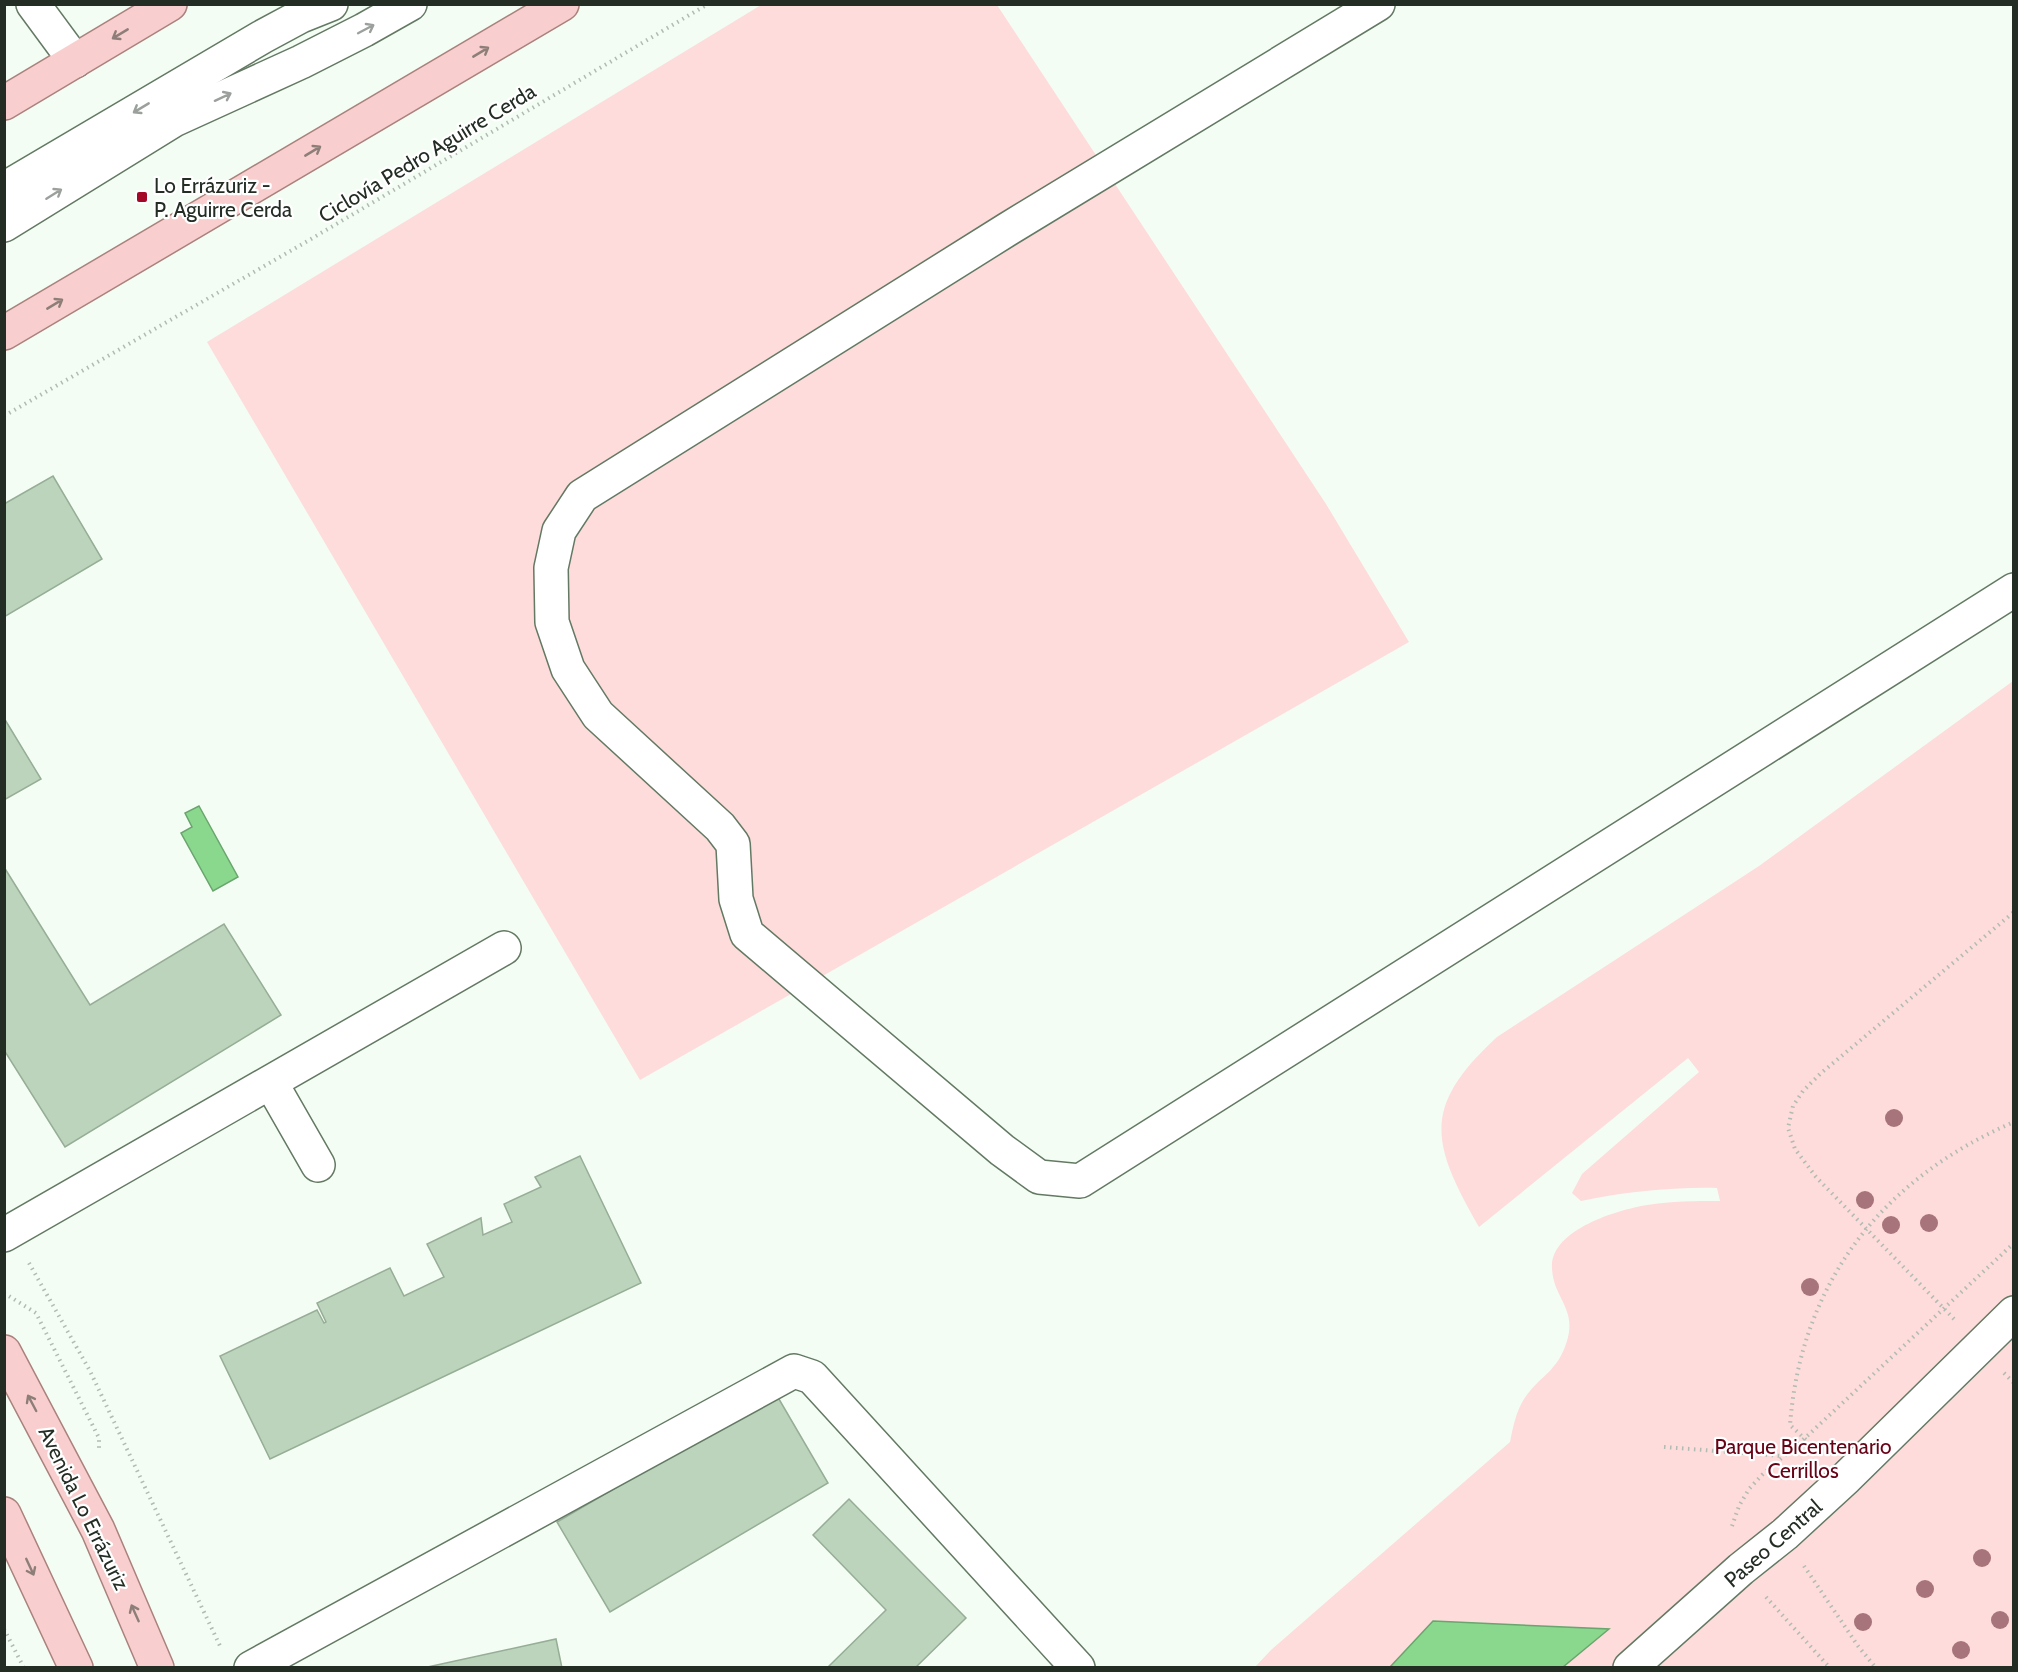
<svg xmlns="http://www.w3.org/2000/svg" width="2018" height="1672" font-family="Cabin,sans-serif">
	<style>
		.green { fill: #fddcdb }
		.water { fill: #89d88e; stroke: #6aa56e; stroke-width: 1.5 }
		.building { fill: #bcd3bc; stroke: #96ad96; stroke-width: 1.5 }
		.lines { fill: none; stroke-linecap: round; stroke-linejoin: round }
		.minor-casing { stroke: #637963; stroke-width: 36 }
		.major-casing { stroke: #aa827d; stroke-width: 36 }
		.path { stroke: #b1bbb2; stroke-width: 4; stroke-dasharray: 1.5 4.5; stroke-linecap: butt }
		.minor { stroke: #fff; stroke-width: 33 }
		.major { stroke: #f8cfce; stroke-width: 33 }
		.tree { fill: #a6747a }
		.oneway { stroke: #9ca09c }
		.oneway2 { stroke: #8e7e79 }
		.poi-dot { fill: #a40829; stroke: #fff; stroke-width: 2 }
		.labels { text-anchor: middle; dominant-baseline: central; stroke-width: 4.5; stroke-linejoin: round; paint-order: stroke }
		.street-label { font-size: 21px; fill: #232d24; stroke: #fff }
		.poi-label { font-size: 21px; fill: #232d24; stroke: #fff; text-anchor: start }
		.park-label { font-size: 21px; fill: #660316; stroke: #fff }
	</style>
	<rect width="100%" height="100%" fill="#f4fdf4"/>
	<!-- green -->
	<g class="green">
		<polygon points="761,5 997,5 1326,504 1409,642 640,1080 207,342"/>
		<path d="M2013,681V1667L1254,1668L1271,1650L1510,1442C1513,1427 1516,1412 1524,1399C1540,1375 1557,1373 1567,1341C1577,1308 1553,1298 1552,1268C1550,1230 1617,1210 1647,1205C1671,1201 1696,1201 1720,1201L1717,1188C1672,1187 1625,1192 1581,1201L1572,1193L1582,1174L1699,1072L1688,1058L1479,1227C1431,1143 1421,1107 1497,1037L1759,866Z"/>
	</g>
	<!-- water -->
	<g class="water">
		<polygon points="199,806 238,877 213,891 181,833 192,827 185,813"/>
		<polygon points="1433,1621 1609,1629 1563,1667 1390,1667"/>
	</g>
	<!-- building -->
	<g class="building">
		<polygon points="53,476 102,559 4,617 4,504"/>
		<polygon points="4,718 41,779 4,800"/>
		<polygon points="4,867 90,1005 224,924 281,1015 65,1147 4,1050"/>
		<polygon points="580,1156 641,1283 270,1459 220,1356 317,1310 324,1323 326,1322 317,1303 390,1268 404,1296 444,1277 427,1244 481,1218 483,1235 512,1222 504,1204 541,1187 535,1177"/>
		<polygon points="776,1394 828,1483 610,1612 557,1522"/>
		<polygon points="849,1499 966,1618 915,1668 827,1668 886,1610 813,1535"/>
		<polygon points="556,1639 562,1668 423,1668"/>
	</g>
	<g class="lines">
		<!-- minor casing -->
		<g class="minor-casing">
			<g id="minor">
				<polyline points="33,4 75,61"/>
				<polyline points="1378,4 1008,229 582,496 559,531 551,568 552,622 568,669 598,715 720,827 733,844 736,899 747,934 1002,1150 1039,1177 1080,1181 2014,590"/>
				<polyline points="4,189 262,37 301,16 331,4"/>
				<polyline points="4,225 174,120 301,62 364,30 410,4"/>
				<polyline points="271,1083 318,1165"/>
				<polyline points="4,1235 504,948"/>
				<polyline points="251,1668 794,1371 812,1377 1078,1668"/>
				<polyline points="1630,1668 1741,1569 1785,1534 1846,1478 2014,1313"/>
			</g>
		</g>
		<!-- major casing -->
		<g class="major-casing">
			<g id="major">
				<polyline points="4,103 170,4"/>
				<polyline points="4,333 562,4"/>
				<polyline points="4,1352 98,1530 157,1668"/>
				<polyline points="4,1514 76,1668"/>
			</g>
		</g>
		<!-- path -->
		<g class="path">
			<polyline points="4,416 311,239 708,4"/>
			<polyline points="29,1263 90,1371 221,1648"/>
			<polyline points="4,1293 36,1313 99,1438 99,1448"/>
			<polyline points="1954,1319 1816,1177 1795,1149 1788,1128 1793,1106 1803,1091 1820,1074 2014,912"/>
			<polyline points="2004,1373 2014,1383"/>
			<polyline points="1664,1447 1782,1456"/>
			<path d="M1819,1452L1790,1425C1801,1282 1883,1178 2014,1122"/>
			<polyline points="1732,1526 1739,1506 1749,1489 1762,1475 1805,1438 2014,1243"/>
			<polyline points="1804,1566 1858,1646 1876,1668"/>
			<polyline points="1766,1597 1830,1668"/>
			<polyline points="4,1629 24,1668"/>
		</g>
		<!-- minor -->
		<use href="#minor" class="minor"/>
		<!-- major -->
		<use href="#major" class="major"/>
	</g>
	<!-- trees -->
	<g class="tree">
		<circle cx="1894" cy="1118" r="9"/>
		<circle cx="1865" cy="1200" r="9"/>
		<circle cx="1929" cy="1223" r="9"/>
		<circle cx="1891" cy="1225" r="9"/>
		<circle cx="1810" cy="1287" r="9"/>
		<circle cx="1982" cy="1558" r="9"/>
		<circle cx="1925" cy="1589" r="9"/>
		<circle cx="2000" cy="1620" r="9"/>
		<circle cx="1863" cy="1622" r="9"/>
		<circle cx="1961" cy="1650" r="9"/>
	</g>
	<!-- one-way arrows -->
	<defs><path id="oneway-shaft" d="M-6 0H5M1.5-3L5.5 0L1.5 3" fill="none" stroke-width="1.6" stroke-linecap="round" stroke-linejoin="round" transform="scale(1.5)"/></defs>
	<g class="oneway">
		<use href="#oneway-shaft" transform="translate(366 29) rotate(-28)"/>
		<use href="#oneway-shaft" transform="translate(223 97) rotate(-25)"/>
		<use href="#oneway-shaft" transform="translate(141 108) rotate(149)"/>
		<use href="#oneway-shaft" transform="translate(54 194) rotate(-32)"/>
	</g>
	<g class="oneway2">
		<use href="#oneway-shaft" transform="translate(120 34) rotate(149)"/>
		<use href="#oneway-shaft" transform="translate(481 52) rotate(-31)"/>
		<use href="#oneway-shaft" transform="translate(313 151) rotate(-31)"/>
		<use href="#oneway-shaft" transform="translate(55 304) rotate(-31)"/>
		<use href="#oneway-shaft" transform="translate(32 1403) rotate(-118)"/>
		<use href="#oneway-shaft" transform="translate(30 1567) rotate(65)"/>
		<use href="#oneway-shaft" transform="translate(135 1613) rotate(-114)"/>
	</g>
	<!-- markers -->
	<rect class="poi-dot" x="136" y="191" width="12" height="12" rx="3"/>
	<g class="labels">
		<!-- street labels -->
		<g class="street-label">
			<text transform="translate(427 153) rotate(-31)">Ciclovía Pedro Aguirre Cerda</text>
			<text transform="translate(84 1508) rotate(64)">Avenida Lo Errázuriz</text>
			<text transform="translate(1773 1543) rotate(-41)">Paseo Central</text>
		</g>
		<!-- poi labels -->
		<g class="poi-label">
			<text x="154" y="185">Lo Errázuriz -<tspan x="154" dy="24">P. Aguirre Cerda</tspan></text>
		</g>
		<!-- park labels -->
		<g class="park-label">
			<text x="1803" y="1446">Parque Bicentenario<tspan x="1803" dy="24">Cerrillos</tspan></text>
		</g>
	</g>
	<!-- border -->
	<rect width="2018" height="1672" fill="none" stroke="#232d24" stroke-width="12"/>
</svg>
